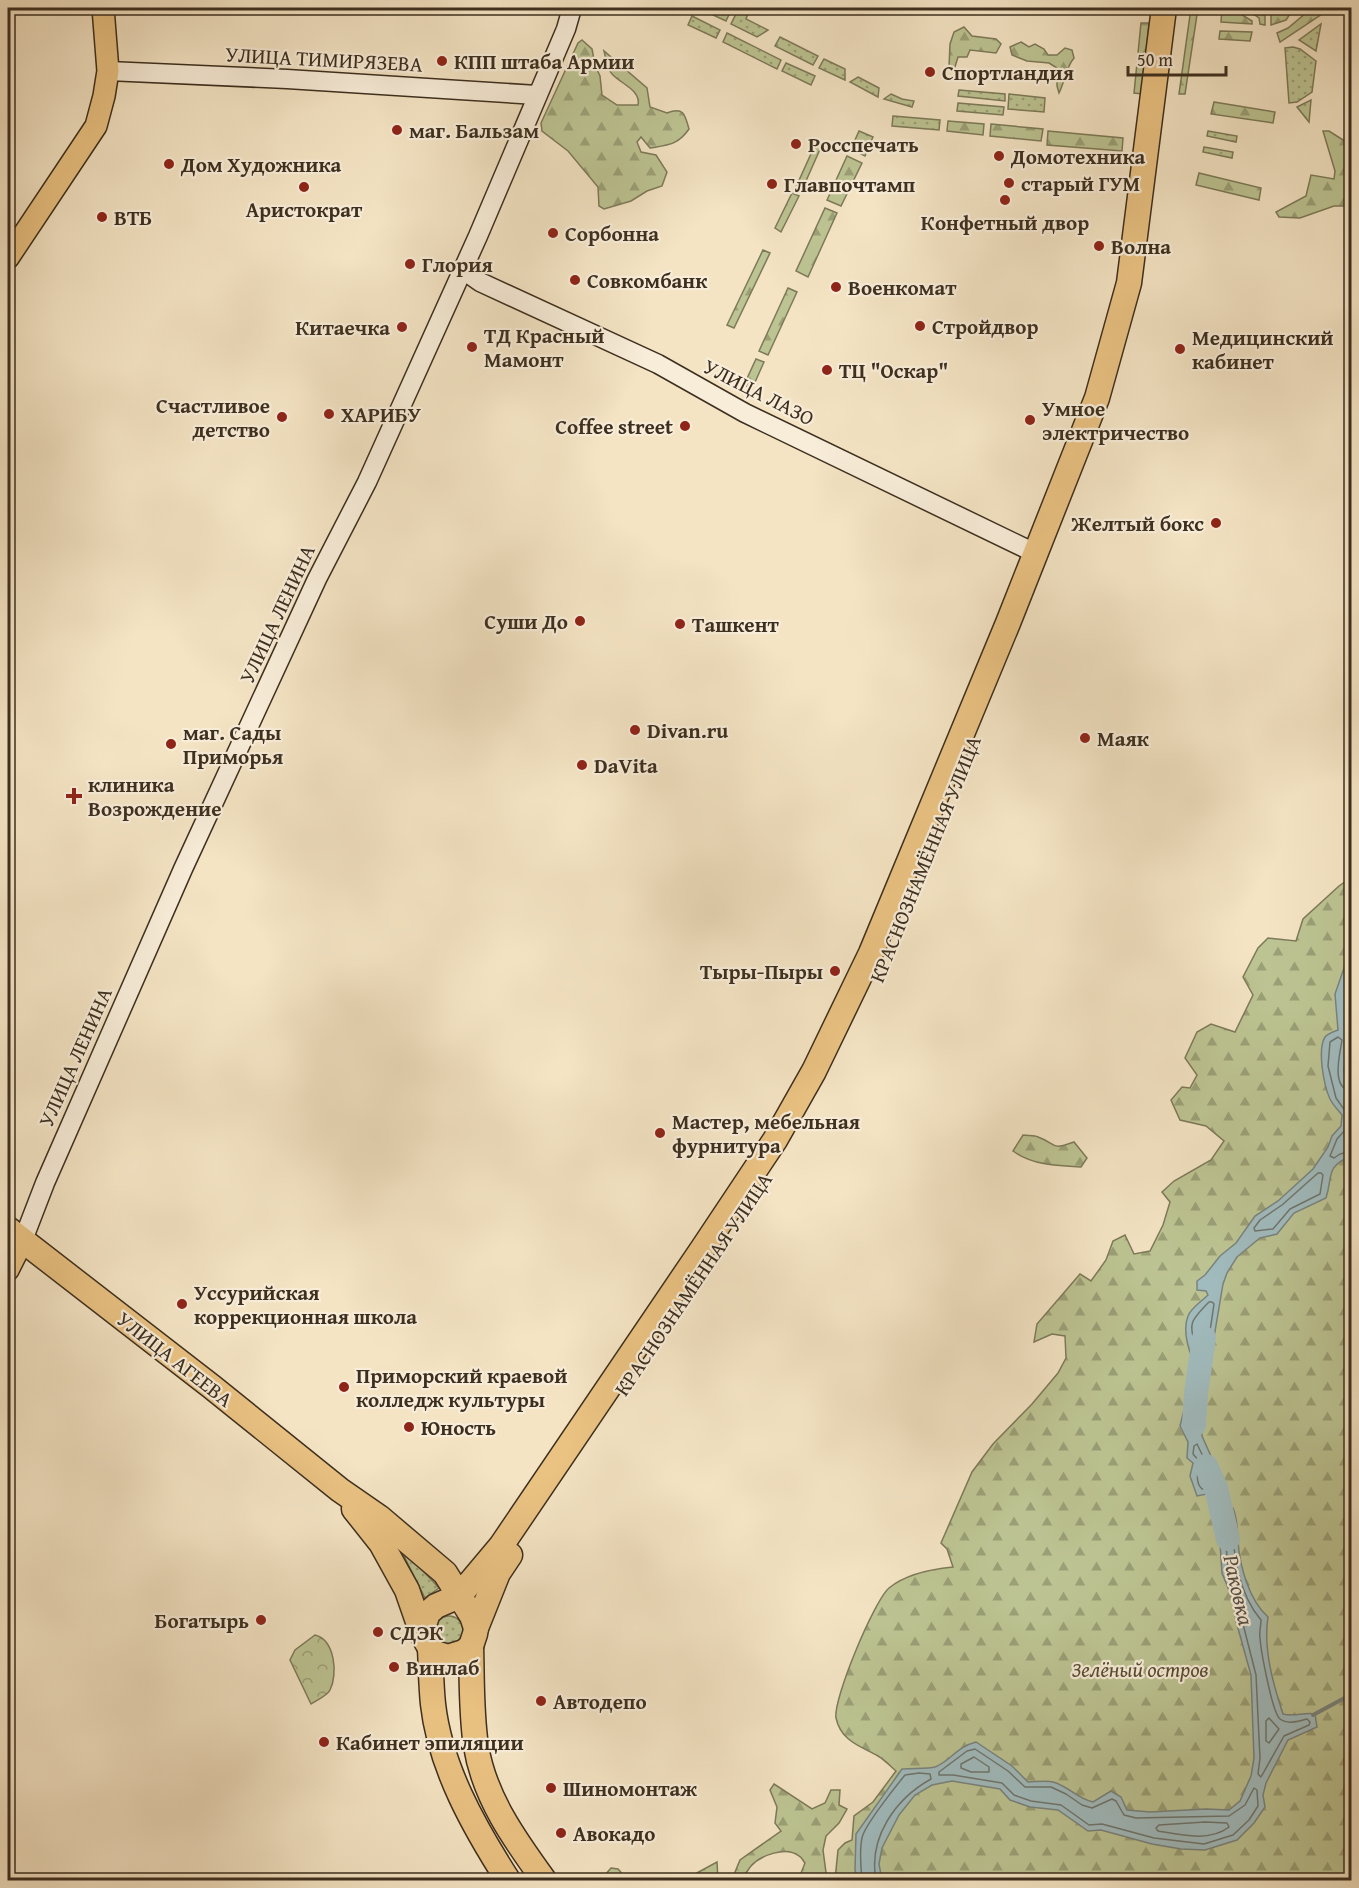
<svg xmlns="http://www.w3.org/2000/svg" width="1359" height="1888" font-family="'Gentium Book Plus',serif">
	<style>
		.grass { fill: url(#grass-dots); stroke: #7d7a59; stroke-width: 1.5 }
		.forest { fill: url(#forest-firs); stroke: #7d7a59; stroke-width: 1.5 }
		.park { fill: url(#park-crowns); stroke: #7d7a59; stroke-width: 1.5 }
		.water { fill: #a1bcbf; stroke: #79847f; stroke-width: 1.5 }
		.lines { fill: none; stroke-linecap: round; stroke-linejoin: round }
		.shore { stroke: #6f766f; stroke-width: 1.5 }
		.stream { stroke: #79847f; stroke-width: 4 }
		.river { stroke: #a1bcbf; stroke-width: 24 }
		.secondary-casing { stroke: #3d2f1f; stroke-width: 21 }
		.primary-casing { stroke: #3d2f1f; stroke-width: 24 }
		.highway-casing { stroke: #3d2f1f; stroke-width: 27 }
		.secondary { stroke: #f8edd9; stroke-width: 18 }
		.primary { stroke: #eac282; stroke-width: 21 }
		.highway { stroke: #eac282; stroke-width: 24 }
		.poi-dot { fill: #8f2418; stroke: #f8edd9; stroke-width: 2 }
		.labels { text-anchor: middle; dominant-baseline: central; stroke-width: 4.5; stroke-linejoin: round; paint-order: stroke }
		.street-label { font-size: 21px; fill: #3d2f1f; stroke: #f8edd9 }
		.poi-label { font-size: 21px; font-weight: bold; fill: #3d2f1f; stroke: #f8edd9; text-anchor: start }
		.park-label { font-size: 21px; font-style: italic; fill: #574d36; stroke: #f8edd9 }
		.water-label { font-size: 22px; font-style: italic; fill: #565247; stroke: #f8edd9 }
	</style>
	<defs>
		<pattern id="grass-dots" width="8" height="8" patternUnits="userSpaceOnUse" patternTransform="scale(1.5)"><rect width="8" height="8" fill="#bdc493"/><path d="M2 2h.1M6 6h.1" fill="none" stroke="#9ba077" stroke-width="1.8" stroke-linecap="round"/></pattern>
		<pattern id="forest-firs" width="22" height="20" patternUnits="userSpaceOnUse" patternTransform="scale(1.5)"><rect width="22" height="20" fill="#bdc493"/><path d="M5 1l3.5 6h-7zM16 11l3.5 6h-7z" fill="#9ba077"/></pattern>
		<pattern id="park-crowns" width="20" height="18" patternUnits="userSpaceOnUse" patternTransform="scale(1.5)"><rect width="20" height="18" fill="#bdc493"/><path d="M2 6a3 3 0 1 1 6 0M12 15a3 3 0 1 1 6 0" fill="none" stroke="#9ba077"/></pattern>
	</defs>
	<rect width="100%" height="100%" fill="#f4e4c4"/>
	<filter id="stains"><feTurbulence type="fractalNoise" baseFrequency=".00333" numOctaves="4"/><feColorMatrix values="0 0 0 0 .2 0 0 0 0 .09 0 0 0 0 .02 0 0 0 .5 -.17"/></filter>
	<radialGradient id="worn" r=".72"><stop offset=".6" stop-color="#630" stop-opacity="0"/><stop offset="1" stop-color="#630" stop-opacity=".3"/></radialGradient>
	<!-- grass -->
	<g class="grass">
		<polygon points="698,8 732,8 726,21"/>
		<polygon points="739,8 749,11 746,19 768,30 757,37 731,24"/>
		<polygon points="1244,8 1257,8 1265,12 1265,25 1260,24 1259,18"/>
		<polygon points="692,16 720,30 716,38 688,25"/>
		<polygon points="1321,24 1316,51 1299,40"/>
		<polygon points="727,33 781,60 777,69 723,42"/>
		<polygon points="780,37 818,56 813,65 775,46"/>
		<polygon points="1293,47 1300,49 1316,61 1312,92 1297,102 1289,103 1285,48"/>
		<polygon points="824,59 845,69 845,80 819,68"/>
		<polygon points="786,63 815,76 811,85 782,71"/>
		<polygon points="858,77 879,88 878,97 850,82"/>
		<polygon points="959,90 1005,94 1005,101 958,96"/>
		<polygon points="891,94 902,99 914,101 912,107 884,99"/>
		<polygon points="1009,94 1045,98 1044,112 1008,109"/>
		<polygon points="1311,100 1309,122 1297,107"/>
		<polygon points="958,103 1004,107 1003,115 957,111"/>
		<polygon points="893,116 940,120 939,130 892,126"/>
		<polygon points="859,131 873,137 865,156 851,149"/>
		<polygon points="1208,131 1237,136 1236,142 1207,136"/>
		<polygon points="1204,147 1233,152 1232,158 1203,152"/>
		<polygon points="398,1544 439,1588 425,1598"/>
		<circle cx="449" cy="1630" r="14"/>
	</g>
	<!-- forest -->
	<g class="forest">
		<polygon points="1191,8 1198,8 1185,94 1179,94"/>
		<polygon points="1222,8 1231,8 1252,21 1252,24 1221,22"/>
		<polygon points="1282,8 1294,8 1286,20 1271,25 1271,14"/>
		<polygon points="1312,8 1322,8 1322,14 1280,42 1277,33 1288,28"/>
		<polygon points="1141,23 1149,23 1142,94 1134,93"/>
		<polygon points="964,27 972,36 996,39 1001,44 996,53 970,50 967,57 958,57 954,70 949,67 950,44 954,32"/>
		<polygon points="1220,31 1252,32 1250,41 1219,39"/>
		<path d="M582,40L592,49L595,65L600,76L602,95L617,105H638C641,90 621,84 612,74C607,69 606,58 604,51L647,88L650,107L667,113C684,106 685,115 689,129C678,145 668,145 650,148L641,137L637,142L641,152L656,155L667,172L662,186L647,191L631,201L604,209L599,206L598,187L568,151L542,131L541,123L578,43Z"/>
		<path d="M1021,42L1029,47L1035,44L1044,49L1048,55H1057L1065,48L1072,50L1074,58C1066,67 1065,81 1059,93L1057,86V68L1049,63L1027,61L1012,55L1010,47Z"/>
		<polygon points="1214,102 1275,112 1273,123 1211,114"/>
		<polygon points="948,121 984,124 983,135 947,131"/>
		<polygon points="991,124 1043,129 1041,141 990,136"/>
		<polygon points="1048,131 1123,138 1122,151 1047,145"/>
		<polygon points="1323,131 1329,131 1351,145 1351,206 1334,206 1300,218 1279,217 1276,212 1306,196 1311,175 1334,179 1335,171"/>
		<polygon points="815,145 821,147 802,190 796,187"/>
		<polygon points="847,156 862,163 841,206 827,200"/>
		<polygon points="1199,173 1261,188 1259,200 1196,185"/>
		<polygon points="792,193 799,196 781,232 775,228"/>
		<polygon points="825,208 837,213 808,277 796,271"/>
		<polygon points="763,250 770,253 734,328 727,325"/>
		<polygon points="788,288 797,292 768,355 759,351"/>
		<polygon points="756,359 764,362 752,389 744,385"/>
		<path d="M1351,863V1880H835L838,1850L845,1843L852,1840L854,1816L873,1802L896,1771C890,1766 885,1760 878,1756C860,1746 841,1741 836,1718C833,1699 874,1601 889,1588C906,1574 932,1569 953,1567L947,1549L941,1543L972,1472L993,1444L1032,1404L1058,1373L1066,1358L1065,1336L1052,1334L1034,1342L1037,1324L1080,1274L1091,1281L1106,1260L1113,1241L1125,1235L1134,1254L1150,1251L1163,1225L1170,1202L1162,1192L1174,1181L1211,1160L1224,1141L1206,1126L1180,1120L1171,1100L1182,1087L1190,1088L1197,1075L1185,1058L1197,1032L1211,1024L1235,1032L1253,995L1243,977L1258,948L1268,938L1296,941L1303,919L1339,886L1349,879Z"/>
		<path d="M1023,1135C1028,1136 1034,1135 1038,1137C1058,1144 1049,1151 1074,1142L1087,1158L1081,1167C1057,1166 1032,1165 1013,1151Z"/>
		<path d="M774,1784L812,1809L825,1803L831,1790H840L839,1805L847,1809L839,1823L826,1836L823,1850L827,1880H802L801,1873L805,1863C803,1861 802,1857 799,1856C786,1846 761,1855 751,1866C747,1871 745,1876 739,1880L733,1877L740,1860L781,1831L775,1823L777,1807L770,1790Z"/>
		<polygon points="717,1862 718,1880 684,1880"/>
		<polygon points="611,1868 618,1869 628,1880 607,1880 605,1875"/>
	</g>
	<!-- park -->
	<path class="park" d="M315,1635C335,1640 338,1674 330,1690C327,1696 317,1700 311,1704L290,1660L295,1650Z"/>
	<!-- water -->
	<g class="water">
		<path d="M1351,931V975L1345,989L1348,1031L1344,1072L1346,1082L1351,1087V1156C1325,1167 1333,1176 1326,1198L1294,1213L1277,1234L1260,1238L1249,1247L1237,1257L1227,1273L1223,1284L1211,1355L1200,1369C1189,1358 1182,1331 1188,1316C1191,1308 1202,1301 1208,1295L1206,1291L1197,1290V1281L1205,1275L1220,1256L1236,1243L1255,1216L1278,1201L1313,1169L1328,1147L1332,1136L1341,1126L1342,1115C1338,1110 1333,1105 1330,1099C1324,1086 1317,1050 1325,1037C1328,1033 1333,1032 1338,1030L1335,994L1345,965Z"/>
		<polygon points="1196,1393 1200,1400 1202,1436 1227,1492 1218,1497 1212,1493 1197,1496 1190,1476 1193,1463 1187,1458 1188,1442 1180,1426 1187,1398"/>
		<path d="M1221,1507L1233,1508C1238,1520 1237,1529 1238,1542C1240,1567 1249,1600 1268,1617C1263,1648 1273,1684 1283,1714C1295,1717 1304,1712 1315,1714L1317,1727L1288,1740L1266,1783L1263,1795L1265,1807L1254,1823L1237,1840L1205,1850L1181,1849L1152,1844L1101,1830L1088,1831L1058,1810L1030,1807L1010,1800L1000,1789L952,1781L932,1785L915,1795L899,1815L882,1848L879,1864L882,1880H857L855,1870L856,1834L902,1769C912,1768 928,1769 935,1767C951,1761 956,1747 976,1742L1012,1766L1028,1782C1035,1782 1046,1780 1053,1782C1068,1786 1078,1799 1093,1802L1111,1791L1121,1797L1127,1810L1150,1812L1206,1809L1229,1810L1240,1801L1251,1776L1254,1758L1251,1675L1236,1621L1233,1600L1222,1573L1220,1543L1214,1520Z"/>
	</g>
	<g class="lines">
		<!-- shore -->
		<g class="shore">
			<path d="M1352,1091C1330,1089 1340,1054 1342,1040L1338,1037L1330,1042L1328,1066L1336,1098L1348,1115L1347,1128L1337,1139L1330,1156L1334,1158L1340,1154L1352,1151"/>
			<polygon points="1318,1173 1321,1173 1323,1175 1320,1194 1290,1209 1273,1229 1255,1231 1254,1228 1260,1220 1282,1205"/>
			<path d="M1209,1302H1212L1214,1304C1212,1316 1209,1350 1200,1356L1198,1354C1190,1324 1186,1325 1209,1302Z"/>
			<path d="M1197,1444L1216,1483L1214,1487L1202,1489C1194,1481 1199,1471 1199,1461L1193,1454L1194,1446Z"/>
			<path d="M1225,1514H1229L1231,1519C1234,1553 1237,1592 1261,1620C1261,1626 1259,1632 1260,1638C1261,1651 1272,1712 1280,1719C1288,1725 1299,1721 1307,1719L1310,1722L1309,1725L1284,1736L1261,1777L1258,1774L1260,1758L1256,1675L1242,1620L1238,1599L1228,1572L1226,1543L1220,1521Z"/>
			<polygon points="1269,1718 1279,1729 1269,1743 1266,1741 1266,1721"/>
			<polygon points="975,1749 1008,1771 1025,1787 1051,1787 1066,1794 1082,1805 1092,1808 1112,1799 1116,1801 1124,1815 1136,1818 1229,1816 1245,1805 1254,1788 1257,1790 1258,1806 1249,1820 1233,1835 1204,1844 1154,1838 1102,1824 1089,1825 1061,1805 1031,1801 1014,1795 1002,1783 953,1775 939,1775 939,1772 967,1751"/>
			<polygon points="974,1757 989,1767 989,1772 971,1772 961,1768 961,1764"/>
			<path d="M1205,1822L1227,1823L1229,1827C1210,1842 1181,1835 1158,1831L1156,1828L1159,1825Z"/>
			<path d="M862,1880C861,1867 859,1852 862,1838C864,1826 896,1786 905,1775L919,1773L930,1774L931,1779C895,1799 868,1838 876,1880"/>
		</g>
		<!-- stream -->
		<polyline class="stream" points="1313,1715 1352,1694"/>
		<!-- river -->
		<g class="river">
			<polyline points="1194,1425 1196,1393 1204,1338"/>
			<polyline points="1206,1466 1216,1488 1228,1539"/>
		</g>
		<!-- secondary casing -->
		<g class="secondary-casing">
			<g id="secondary">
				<polyline points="108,71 287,79 537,95"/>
				<polyline points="463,270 480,282 658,364 745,413 1035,553"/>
				<polyline points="23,1240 45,1183 183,869 317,579 367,482 478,236 566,29 572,8"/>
			</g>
		</g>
		<!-- primary casing -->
		<g class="primary-casing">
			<g id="primary">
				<polyline points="8,258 96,126 104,96 108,71 103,8"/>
				<polyline points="8,1270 23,1240"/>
			</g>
		</g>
		<!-- highway casing -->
		<g class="highway-casing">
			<g id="highway">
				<polyline points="8,1229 212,1387 340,1490 379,1517 445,1573 472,1616 476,1628 475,1634 471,1646 464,1652 448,1657 435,1653 430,1648 423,1636 423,1628 428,1613 436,1606 459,1596 501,1546 703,1248 775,1140 814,1071 871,953 1008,623 1097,398 1129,283 1164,8"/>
				<polyline points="354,1509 381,1543 407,1590 423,1636"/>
				<polyline points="476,1628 498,1573 510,1555"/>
				<path d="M471,1646C472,1679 471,1713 476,1746C484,1797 515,1840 544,1880"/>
				<path d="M430,1648C431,1667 431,1685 433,1704C440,1767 474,1827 508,1880"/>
			</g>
		</g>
		<!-- secondary -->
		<use href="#secondary" class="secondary"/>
		<!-- primary -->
		<use href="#primary" class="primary"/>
		<!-- highway -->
		<use href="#highway" class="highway"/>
	</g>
	<!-- markers -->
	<g class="poi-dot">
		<circle cx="442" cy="61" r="6"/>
		<circle cx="930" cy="72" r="6"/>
		<circle cx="397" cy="130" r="6"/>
		<circle cx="796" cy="144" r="6"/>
		<circle cx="999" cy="156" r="6"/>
		<circle cx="169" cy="164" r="6"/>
		<circle cx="1009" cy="183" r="6"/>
		<circle cx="772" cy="184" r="6"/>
		<circle cx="304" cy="187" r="6"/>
		<circle cx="1005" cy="200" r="6"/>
		<circle cx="102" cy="217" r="6"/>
		<circle cx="553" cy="233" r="6"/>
		<circle cx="1099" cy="246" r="6"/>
		<circle cx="410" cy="264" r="6"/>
		<circle cx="575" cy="280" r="6"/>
		<circle cx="836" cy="287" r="6"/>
		<circle cx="920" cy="326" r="6"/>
		<circle cx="402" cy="327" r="6"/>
		<circle cx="472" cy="347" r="6"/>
		<circle cx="1180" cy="349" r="6"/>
		<circle cx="827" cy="370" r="6"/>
		<circle cx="329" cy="414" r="6"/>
		<circle cx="282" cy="417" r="6"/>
		<circle cx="1030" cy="420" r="6"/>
		<circle cx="685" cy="426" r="6"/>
		<circle cx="1216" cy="523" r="6"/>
		<circle cx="580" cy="621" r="6"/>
		<circle cx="680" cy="624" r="6"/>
		<circle cx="635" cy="730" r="6"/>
		<circle cx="1085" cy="738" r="6"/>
		<circle cx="171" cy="744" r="6"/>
		<circle cx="582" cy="765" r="6"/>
		<path d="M71 787h6v6h6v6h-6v6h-6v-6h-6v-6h6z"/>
		<circle cx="835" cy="971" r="6"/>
		<circle cx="660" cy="1133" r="6"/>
		<circle cx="182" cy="1304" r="6"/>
		<circle cx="344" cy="1387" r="6"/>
		<circle cx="409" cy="1427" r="6"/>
		<circle cx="261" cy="1620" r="6"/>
		<circle cx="378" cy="1632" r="6"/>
		<circle cx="394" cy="1667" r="6"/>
		<circle cx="541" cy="1701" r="6"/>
		<circle cx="324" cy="1742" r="6"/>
		<circle cx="551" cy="1788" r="6"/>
		<circle cx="561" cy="1833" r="6"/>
	</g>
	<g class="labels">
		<!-- street labels -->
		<g class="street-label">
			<text transform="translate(324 59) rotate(3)">УЛИЦА ТИМИРЯЗЕВА</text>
			<text transform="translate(759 392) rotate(27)">УЛИЦА ЛАЗО</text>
			<text transform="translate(277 614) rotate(-65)">УЛИЦА ЛЕНИНА</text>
			<text transform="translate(925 859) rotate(-68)">КРАСНОЗНАМЁННАЯ УЛИЦА</text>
			<text transform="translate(75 1057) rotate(-66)">УЛИЦА ЛЕНИНА</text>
			<text transform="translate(693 1284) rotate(-56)">КРАСНОЗНАМЁННАЯ УЛИЦА</text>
			<text transform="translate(175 1359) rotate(38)">УЛИЦА АГЕЕВА</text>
		</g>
		<!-- poi labels -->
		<g class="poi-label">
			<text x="454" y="61">КПП штаба Армии</text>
			<text x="942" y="72">Спортландия</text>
			<text x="409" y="130">маг. Бальзам</text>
			<text x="808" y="144">Росспечать</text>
			<text x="1011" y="156">Домотехника</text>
			<text x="181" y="164">Дом Художника</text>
			<text x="1021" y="183">старый ГУМ</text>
			<text x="784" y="184">Главпочтамп</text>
			<text x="304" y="209" text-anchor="middle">Аристократ</text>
			<text x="114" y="217">ВТБ</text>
			<text x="1005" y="222" text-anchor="middle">Конфетный двор</text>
			<text x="565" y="233">Сорбонна</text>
			<text x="1111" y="246">Волна</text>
			<text x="422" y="264">Глория</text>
			<text x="587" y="280">Совкомбанк</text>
			<text x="848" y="287">Военкомат</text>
			<text x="932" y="326">Стройдвор</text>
			<text x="390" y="327" text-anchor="end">Китаечка</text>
			<text x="484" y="335">ТД Красный<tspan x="484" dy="24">Мамонт</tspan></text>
			<text x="1192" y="337">Медицинский<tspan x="1192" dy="24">кабинет</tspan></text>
			<text x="839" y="370">ТЦ "Оскар"</text>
			<text x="270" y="405" text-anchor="end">Счастливое<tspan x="270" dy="24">детство</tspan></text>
			<text x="1042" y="408">Умное<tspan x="1042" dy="24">электричество</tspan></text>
			<text x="341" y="414">ХАРИБУ</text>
			<text x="673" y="426" text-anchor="end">Coffee street</text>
			<text x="1204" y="523" text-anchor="end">Желтый бокс</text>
			<text x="568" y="621" text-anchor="end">Суши До</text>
			<text x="692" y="624">Ташкент</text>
			<text x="647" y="730">Divan.ru</text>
			<text x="183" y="732">маг. Сады<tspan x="183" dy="24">Приморья</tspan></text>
			<text x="1097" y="738">Маяк</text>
			<text x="594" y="765">DaVita</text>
			<text x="88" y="784">клиника<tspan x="88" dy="24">Возрождение</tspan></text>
			<text x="823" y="971" text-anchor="end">Тыры-Пыры</text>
			<text x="672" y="1121">Мастер, мебельная<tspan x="672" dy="24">фурнитура</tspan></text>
			<text x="194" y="1292">Уссурийская<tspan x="194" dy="24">коррекционная школа</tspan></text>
			<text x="356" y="1375">Приморский краевой<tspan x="356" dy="24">колледж культуры</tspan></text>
			<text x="421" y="1427">Юность</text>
			<text x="249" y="1620" text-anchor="end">Богатырь</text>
			<text x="390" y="1632">СДЭК</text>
			<text x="406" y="1667">Винлаб</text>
			<text x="553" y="1701">Автодепо</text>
			<text x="336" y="1742">Кабинет эпиляции</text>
			<text x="563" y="1788">Шиномонтаж</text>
			<text x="573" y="1833">Авокадо</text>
		</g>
		<!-- park labels -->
		<g class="park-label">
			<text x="1140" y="1669">Зелёный остров</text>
		</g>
		<!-- water labels -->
		<g class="water-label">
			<text transform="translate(1239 1590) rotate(77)">Раковка</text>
		</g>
	</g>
	<!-- margin -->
	<rect width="1359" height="1888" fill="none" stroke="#f4e4c4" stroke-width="30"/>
	<rect x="9" y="9" width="1341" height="1870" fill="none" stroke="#3d2f1f" stroke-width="3"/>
	<rect x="15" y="15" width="1329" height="1858" fill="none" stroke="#3d2f1f" stroke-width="1.5"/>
	<!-- scale -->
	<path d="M1128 66v9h98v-9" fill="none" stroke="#3d2f1f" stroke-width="3"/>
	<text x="1137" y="66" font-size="18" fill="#3d2f1f" stroke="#f8edd9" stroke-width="4.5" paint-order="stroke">50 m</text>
	<rect width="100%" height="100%" filter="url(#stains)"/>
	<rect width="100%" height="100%" fill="url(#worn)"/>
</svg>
